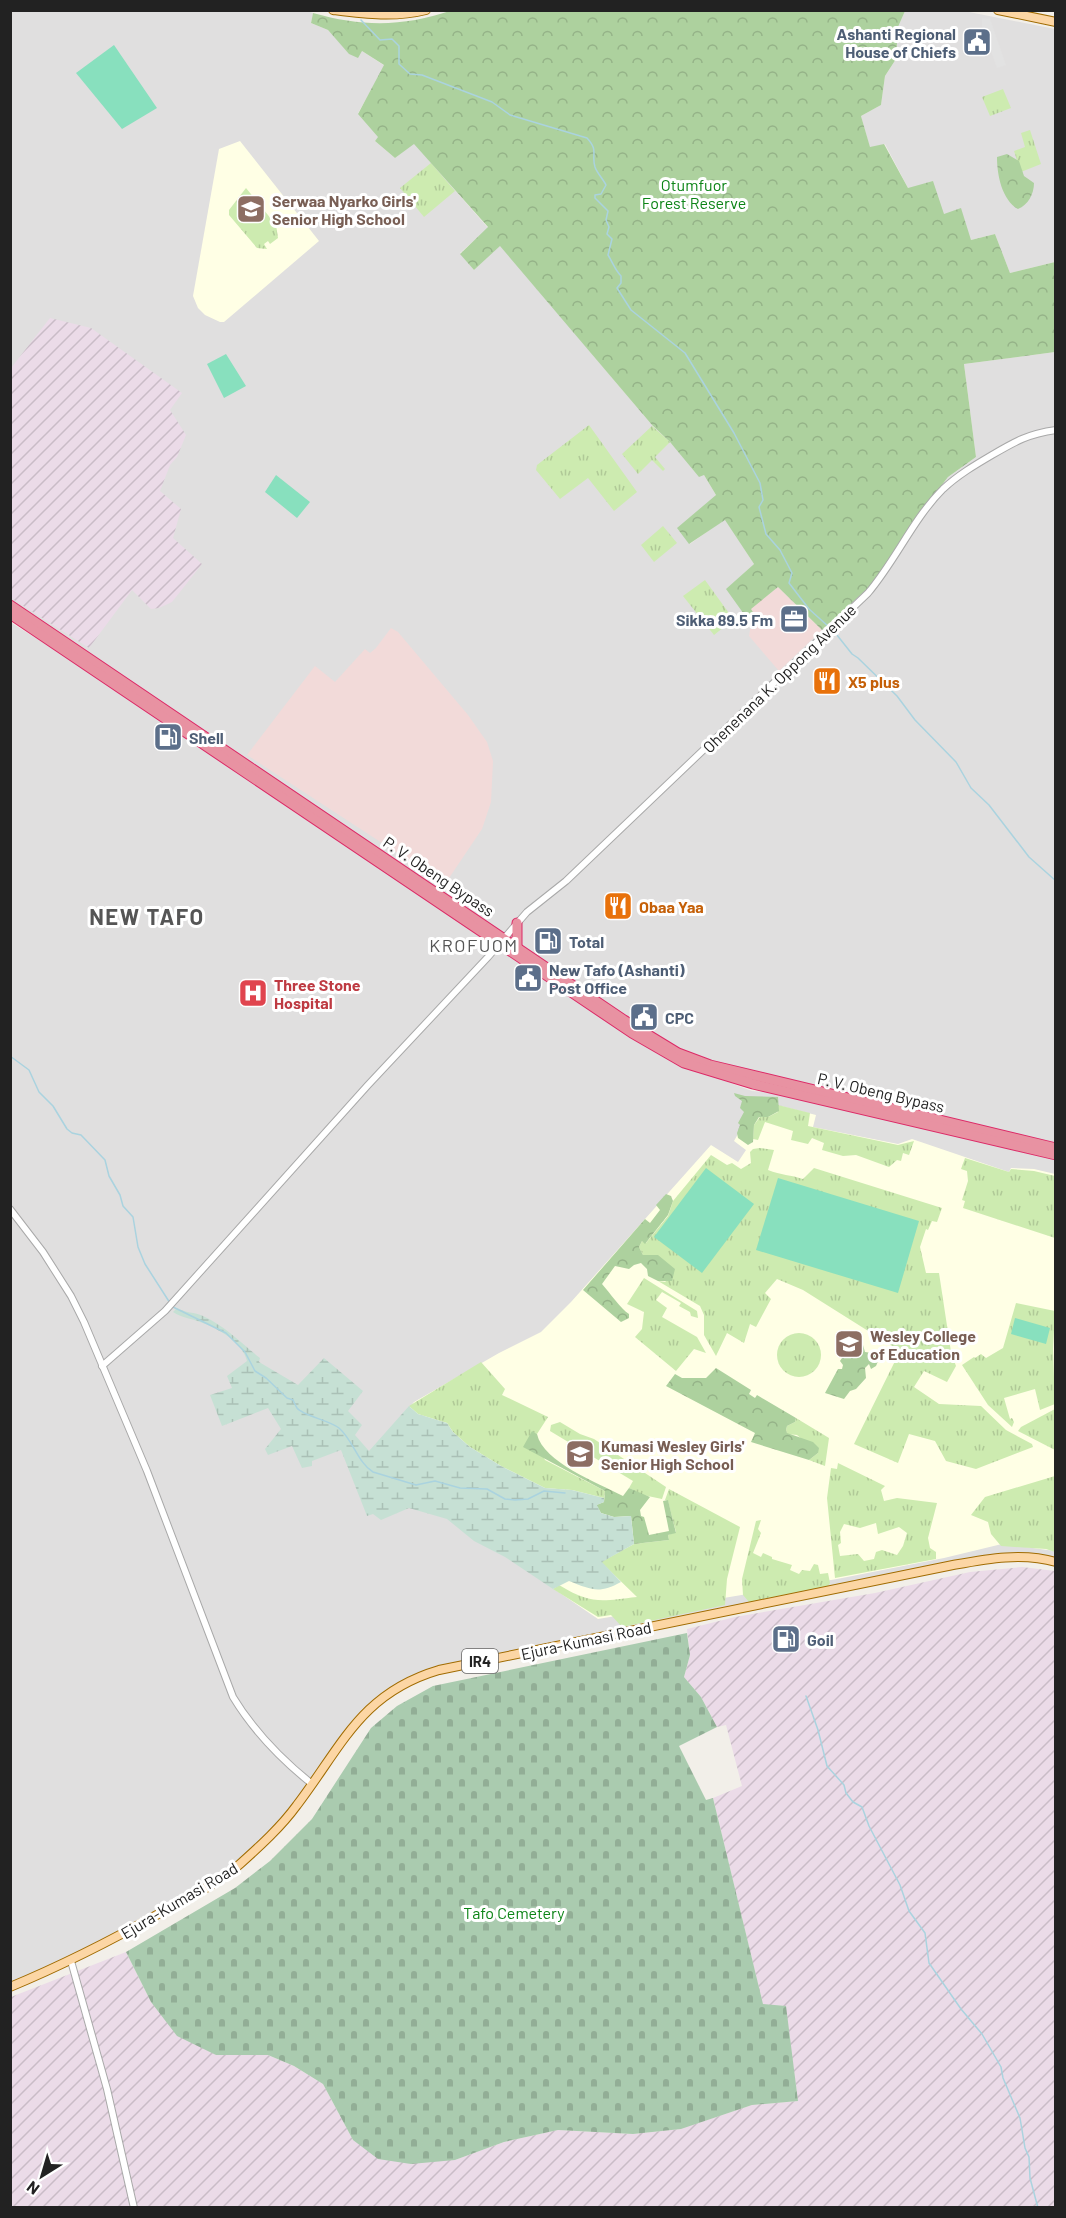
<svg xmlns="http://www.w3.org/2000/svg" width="1066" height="2218" font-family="Barlow,sans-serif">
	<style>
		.residential { fill: #e0dfdf }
		.commercial { fill: #f2dad9 }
		.industrial { fill: url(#industrial-furrows) }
		.education { fill: #ffffe5 }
		.grass { fill: url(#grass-tufts); fill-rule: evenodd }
		.forest { fill: url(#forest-crowns) }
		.wetland { fill: url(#wetland-marsh) }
		.cemetery { fill: url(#cemetery-stones) }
		.pitch { fill: #88e0be }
		.parking { fill: #e2e2e2 }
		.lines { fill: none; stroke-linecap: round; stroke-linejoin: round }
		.stream { stroke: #aad3df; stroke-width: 1.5 }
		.minor-casing { stroke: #a9a9a9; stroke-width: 8 }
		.major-casing { stroke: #a06b00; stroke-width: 10 }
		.highway-casing { stroke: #dc2a67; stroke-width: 11 }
		.minor { stroke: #fff; stroke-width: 6 }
		.major { stroke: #fcd6a4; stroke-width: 8 }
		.highway { stroke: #e892a2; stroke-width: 9 }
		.labels { text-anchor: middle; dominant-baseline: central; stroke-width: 6; stroke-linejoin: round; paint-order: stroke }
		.shield { fill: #fff; stroke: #646464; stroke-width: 1.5 }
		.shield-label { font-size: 15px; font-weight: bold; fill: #222 }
		.service-label { font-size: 16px; font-weight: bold; fill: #4e5e75; stroke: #fff; text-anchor: start }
		.park-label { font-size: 16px; fill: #0c8416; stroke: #fff }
		.education-label { font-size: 16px; font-weight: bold; fill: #785e54; stroke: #fff; text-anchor: start }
		.street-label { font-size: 16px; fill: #222; stroke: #fff }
		.food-label { font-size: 16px; font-weight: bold; fill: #c56008; stroke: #fff; text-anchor: start }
		.health-label { font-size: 16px; font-weight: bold; fill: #be3a42; stroke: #fff; text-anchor: start }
		.neighbourhood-label { font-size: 18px; letter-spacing: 1.5px; fill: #555; stroke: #fff }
		.district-label { font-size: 22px; font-weight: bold; letter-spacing: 1.5px; fill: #555; stroke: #fff }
	</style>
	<defs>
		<pattern id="industrial-furrows" width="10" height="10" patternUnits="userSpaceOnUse" patternTransform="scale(1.5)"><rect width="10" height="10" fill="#ebdbe8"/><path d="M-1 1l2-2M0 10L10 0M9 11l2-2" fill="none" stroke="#c9bcc7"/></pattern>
		<pattern id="grass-tufts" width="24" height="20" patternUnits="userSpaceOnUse" patternTransform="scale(1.5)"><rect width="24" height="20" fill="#cdebb0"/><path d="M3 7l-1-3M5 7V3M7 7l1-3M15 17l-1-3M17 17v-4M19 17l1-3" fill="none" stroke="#b0c997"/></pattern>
		<pattern id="forest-crowns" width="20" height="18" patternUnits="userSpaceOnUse" patternTransform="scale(1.5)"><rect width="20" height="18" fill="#add19e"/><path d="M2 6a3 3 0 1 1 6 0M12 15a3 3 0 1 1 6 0" fill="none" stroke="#95b388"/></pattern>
		<pattern id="wetland-marsh" width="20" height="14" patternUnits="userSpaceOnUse" patternTransform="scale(1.5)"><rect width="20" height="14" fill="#c6e0d4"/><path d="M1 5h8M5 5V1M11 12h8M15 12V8" fill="none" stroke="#aac0b6"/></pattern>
		<pattern id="cemetery-stones" width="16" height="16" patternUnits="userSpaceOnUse" patternTransform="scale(1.5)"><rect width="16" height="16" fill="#aacbaf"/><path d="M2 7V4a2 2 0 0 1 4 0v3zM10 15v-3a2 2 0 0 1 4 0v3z" fill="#92ae96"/></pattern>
	</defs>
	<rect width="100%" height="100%" fill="#f2efe9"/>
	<!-- residential -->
	<g class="residential">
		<polygon points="10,11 307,11 313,13 311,23 328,30 350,54 362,51 385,66 358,113 379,137 375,141 395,158 414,143 488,228 460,253 474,270 500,245 652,425 704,475 716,495 690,544 725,519 754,564 727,589 751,623 778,587 822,630 892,559 906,532 948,477 976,457 964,364 1055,352 1055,1145 730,1068 687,1052 643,1030 11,603"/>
		<polygon points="905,11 964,11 1055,29 1055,262 1010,273 995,234 971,240 944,215 908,188 885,144 870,148 861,116 881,105 885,76 896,59 898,27"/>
		<polygon points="10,622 76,663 445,912 488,943 690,1068 752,1091 776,1093 1055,1160 1055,1559 1007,1554 497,1655 393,1687 362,1709 289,1812 244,1859 172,1909 11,1986"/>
	</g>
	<!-- commercial -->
	<g class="commercial">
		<polygon points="778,587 822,630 779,671 749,636 751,624 756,617 750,609"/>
		<polygon points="391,628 398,632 468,715 487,742 493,761 491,802 482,829 445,884 247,755 315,666 335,682 365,649 370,653 376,648"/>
	</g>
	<!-- industrial -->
	<g class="industrial">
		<polygon points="50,318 91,328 182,393 170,410 186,435 177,457 170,465 160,491 181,509 173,538 202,564 172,602 159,608 151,609 132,590 89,648 11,598 11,368"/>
		<polygon points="1022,1567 1055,1571 1055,2207 11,2208 11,1997 126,1952 151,2002 216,2055 268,2055 294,2066 323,2084 353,2140 455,2160 504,2142 558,2130 633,2134 680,2129 752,2105 798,2101 785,2006 763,2005 713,1798 742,1786 726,1725 717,1727 701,1697 684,1677 690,1655 687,1629 735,1617 875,1593 970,1572"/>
	</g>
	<!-- education -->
	<g class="education">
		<polygon points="240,141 319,241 224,322 220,322 205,315 198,308 193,296 219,149"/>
		<polygon points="757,1100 816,1115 813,1127 898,1144 912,1139 1009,1172 1011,1168 1034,1169 1055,1174 1055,1551 1002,1544 944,1558 837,1579 598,1619 500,1552 466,1515 356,1474 414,1402 499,1353 541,1332 571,1302 711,1145 738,1162 746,1150 734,1141"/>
	</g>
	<!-- grass -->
	<g class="grass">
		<polygon points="1003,89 1011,108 990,116 982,97"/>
		<polygon points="1030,130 1041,164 1021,172 1014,151 1025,147 1021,133"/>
		<polygon points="431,163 455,191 424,217 400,188"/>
		<polygon points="246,188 276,225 278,238 270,244 268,241 264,244 267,249 257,248 229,215 229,210"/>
		<polygon points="589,425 637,492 614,511 588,478 560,499 536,470 537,465"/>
		<polygon points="652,426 670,442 655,457 665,469 663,471 652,460 638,474 622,454"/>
		<polygon points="663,526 677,543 654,562 641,545"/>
		<polygon points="705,580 731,616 729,623 714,635 683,596"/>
		<polygon points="778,1105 810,1113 808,1126 898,1145 914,1141 909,1155 903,1153 901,1161 897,1160 889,1167 856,1155 843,1156 822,1150 824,1143 812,1138 808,1144 791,1140 793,1131 765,1122 758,1140 753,1139 754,1125 760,1117 768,1117 778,1112"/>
		<path d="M760,1148L774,1150L768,1170C781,1175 791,1175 803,1179L814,1168L942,1208L937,1222L932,1221L928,1230L926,1229L920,1247L926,1273H939L951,1352L956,1366L947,1382L924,1371L914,1387L939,1404L981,1406L1006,1430L1032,1444L1033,1447L976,1469L946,1461L935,1441L909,1434L898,1463L854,1444L900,1351L803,1290L777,1279L765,1293L771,1299L756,1327L750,1324L744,1343L727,1333L716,1356L704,1335V1315L700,1306L658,1281L666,1282L643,1255L639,1247L642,1241L646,1243L668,1216L673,1201L711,1155L727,1165L732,1163L741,1169L751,1163L750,1152L753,1149Z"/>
		<polygon points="965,1158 1009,1172 1011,1169 1034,1171 1055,1176 1055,1238 963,1208 965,1201 962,1200 968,1181 967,1171 961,1169"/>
		<polygon points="644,1278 697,1311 698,1318 691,1316 690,1312 679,1306 681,1303 662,1292 656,1300 667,1308 662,1317 697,1337 706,1353 694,1349 676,1371 635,1337 642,1329 644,1312 627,1304"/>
		<polygon points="1016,1303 1055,1311 1053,1349 1055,1404 1040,1410 1035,1389 1004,1398 1010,1419 1012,1418 1014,1422 1012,1427 988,1405 962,1365 974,1357 975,1358 981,1354 986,1358 1003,1348"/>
		<circle cx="799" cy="1355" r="22"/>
		<polygon points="481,1362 505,1389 502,1395 548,1417 537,1434 532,1432 545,1460 605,1491 604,1498 572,1490 545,1488 501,1466 470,1447 453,1432 447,1423 418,1414 409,1406"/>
		<polygon points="1055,1409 1055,1450 1018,1431 1021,1427"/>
		<polygon points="796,1418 829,1438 825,1466 809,1460 818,1453 797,1435 787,1434 786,1430 787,1426 795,1422"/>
		<polygon points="560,1422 580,1434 594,1439 666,1487 662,1499 643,1495 629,1488 633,1481 550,1431 551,1425"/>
		<path d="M838,1463L885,1486L881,1490L884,1501L897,1498L937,1503L928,1538L930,1548L936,1552V1559L835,1578L827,1498L831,1468L837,1469ZM876,1523L878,1534L899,1527L907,1533L903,1546L897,1555L882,1550L876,1552L874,1559L864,1561L858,1554L840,1556L838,1545L841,1543L840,1532L844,1524L860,1528Z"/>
		<polygon points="1055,1476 1055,1552 1046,1549 1001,1546 991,1534 988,1522 971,1515 985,1497"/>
		<path d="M669,1489L740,1527L727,1579L725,1605L622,1627L611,1615L598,1617L553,1589L559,1585C592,1605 601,1601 637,1597L601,1562L634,1544L669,1540L668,1535L676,1532L668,1501L665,1500Z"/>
		<polygon points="761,1520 758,1529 761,1533 753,1553 761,1557 763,1553 772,1557 772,1559 792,1565 790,1570 799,1574 802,1570 810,1571 814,1564 818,1565 820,1574 828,1573 830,1583 828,1586 749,1602 743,1595 742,1579 756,1521"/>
	</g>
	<!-- forest -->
	<g class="forest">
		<path d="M453,10L905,11L898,27L896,59L885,76L881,105L861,116L870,147L884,144L908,188L933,181L944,214L961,208L971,240L995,234L1010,273L1055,262V352L964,364L976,457L948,477L906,532L892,558L868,588L822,630L778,587L751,609L756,617L751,624L726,589L754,564L725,520L689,544L677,528L716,495L704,475L699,477L670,442L652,425L500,246L474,270L460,254L488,227L414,144L395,158L375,141L378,137L358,114L384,65L362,51L358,58L349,54L328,30L311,23L313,13C363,27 403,27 453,10Z"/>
		<path d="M1007,154L1019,161L1024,176L1034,183C1034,194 1028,205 1018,209C1002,200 997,175 997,157Z"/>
		<polygon points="734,1093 745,1096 778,1097 779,1111 768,1117 759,1117 754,1125 753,1142 748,1145 738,1138 737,1133 740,1125 738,1123 744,1112 740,1108 742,1101 735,1096"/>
		<path d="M666,1194L671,1196L673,1201L668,1215L645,1244L642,1241L639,1247L643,1255H658L675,1269L672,1281H658L648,1276L647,1269L641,1263L634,1265L629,1269L615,1266L602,1284C610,1293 621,1309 629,1314V1318L621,1322L583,1290L645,1219L650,1223L660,1210L656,1205Z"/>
		<polygon points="857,1344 863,1345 865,1352 872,1353 879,1359 876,1366 871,1369 869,1364 865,1368 866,1378 856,1389 850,1391 844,1399 825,1393 838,1369 842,1369 843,1365 840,1361 845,1353"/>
		<polygon points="716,1368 751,1390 749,1394 755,1398 757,1395 796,1418 795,1422 787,1426 786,1430 787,1433 813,1442 819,1448 818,1453 809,1460 751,1442 755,1433 666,1386 675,1374 682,1378 706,1378"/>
		<path d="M532,1431L537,1434C543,1462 598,1483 623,1496L629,1488L650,1497L640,1510L641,1516L644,1517L649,1535L669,1531L663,1501L668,1500L676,1533L668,1535L669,1540L634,1544L631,1516L614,1517L601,1513L596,1505L604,1502L605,1491L523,1447Z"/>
	</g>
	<!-- wetland -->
	<path class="wetland" d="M177,1308C185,1313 195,1312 203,1316C225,1326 241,1343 260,1358L259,1362L298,1385L324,1358L363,1391L348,1411L362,1425L355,1435L369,1451L409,1406L418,1414L447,1423L453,1432L470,1447L501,1466L545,1488L572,1490L604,1498V1502L597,1505L601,1513L614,1517L631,1516L634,1544L602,1562L621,1582C599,1594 592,1590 569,1581L553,1589L505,1557L474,1541L447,1519L409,1508L381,1520L373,1514L367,1516L341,1450L312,1461V1466L302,1468L292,1446L268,1455L265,1449L281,1429L268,1408L222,1426L210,1395L232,1388L227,1376L247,1361C242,1341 217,1328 200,1322C190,1318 182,1318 173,1312Z"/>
	<!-- cemetery -->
	<polygon class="cemetery" points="687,1633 690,1655 684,1677 701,1697 717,1727 679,1746 706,1800 713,1798 763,2004 786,2006 798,2101 752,2105 681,2129 633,2134 558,2130 504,2142 455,2160 411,2164 378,2159 353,2140 323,2084 294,2066 268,2055 216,2055 177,2036 151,2002 126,1952 235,1888 270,1861 312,1819 371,1728 397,1706 433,1686"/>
	<!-- pitch -->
	<g class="pitch">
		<polygon points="114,45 157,108 122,129 76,73"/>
		<polygon points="226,354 246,386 224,398 207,364"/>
		<polygon points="276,475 310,502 297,518 265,492"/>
		<polygon points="706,1168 754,1204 702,1273 654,1237"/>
		<polygon points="778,1178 919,1221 898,1293 756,1250"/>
		<polygon points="1015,1318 1050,1328 1046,1344 1011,1334"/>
	</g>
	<!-- parking -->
	<polygon class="parking" points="982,18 990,19 1006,65 997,68 982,26"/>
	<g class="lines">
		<!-- stream -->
		<g class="stream">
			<path d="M361,20L380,40L392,39L399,46V64L410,74L422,75L492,102L510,115L587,138C599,151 591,154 595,167C597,173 603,179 606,185L601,194L595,195V198L608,211L606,220L609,227L607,234L612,239L608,255C613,263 615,270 621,276V283L617,288L631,310L685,353L734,433L760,483L763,500L759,507L766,534L780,550L792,573L789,583L809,609L829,627"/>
			<polyline points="833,630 852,654 858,658 897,696 915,720 956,762 971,788 989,805 1029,857 1056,881"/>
			<polyline points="10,1056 29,1070 39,1092 53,1106 67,1129 72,1133 81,1135 105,1160 109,1176 120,1195 123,1206 133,1217 138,1247 145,1264 170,1303"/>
			<path d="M173,1307L226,1333L245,1352L255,1371L266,1378L287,1398L293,1400C294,1402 295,1405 297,1408C303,1416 329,1420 339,1428C353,1440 358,1463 373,1472L416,1485L435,1481L460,1488L487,1489L505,1499L515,1500L528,1499L544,1491L565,1493"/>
			<polyline points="806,1696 818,1730 827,1766 844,1785 846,1793 853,1802 862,1807 869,1826 900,1885 909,1911 925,1933 929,1963 961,2009 982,2034 1001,2067 1003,2078 1020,2118 1025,2148 1029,2157 1030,2178 1038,2208"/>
		</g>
		<!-- minor casing -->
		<g class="minor-casing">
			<g id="minor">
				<path d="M10,1209L43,1252L71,1296L84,1322L147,1471L233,1697C253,1730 282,1760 312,1784"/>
				<path d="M102,1366L165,1311L368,1085L488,957L527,912L566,881L868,593C896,560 913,519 943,489C958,475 975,465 992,455C1016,441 1028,434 1056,430"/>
				<polyline points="71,1961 107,2089 134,2208"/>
			</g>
		</g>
		<!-- major casing -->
		<g class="major-casing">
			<g id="major">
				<path d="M333,10C365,14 394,18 426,10"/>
				<polyline points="998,10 1056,22"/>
				<path d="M10,1987C63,1965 112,1940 162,1912C188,1898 217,1884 240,1864C260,1846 281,1827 297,1805C342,1746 361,1693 439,1670L953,1565C986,1559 1022,1552 1056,1562"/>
			</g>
		</g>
		<!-- highway casing -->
		<g class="highway-casing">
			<g id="highway">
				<polyline points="10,605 624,1020 678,1053 710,1065 1056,1148"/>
				<polyline points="10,614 632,1033 684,1063 753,1084 1056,1155"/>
				<polyline points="517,948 517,923"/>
			</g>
		</g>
		<!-- minor -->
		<use href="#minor" class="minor"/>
		<!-- major -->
		<use href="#major" class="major"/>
		<!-- highway -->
		<use href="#highway" class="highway"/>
	</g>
	<!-- icons -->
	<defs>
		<g id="civic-square" transform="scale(1.5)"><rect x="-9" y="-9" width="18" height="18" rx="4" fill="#5c6f8a" stroke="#fff"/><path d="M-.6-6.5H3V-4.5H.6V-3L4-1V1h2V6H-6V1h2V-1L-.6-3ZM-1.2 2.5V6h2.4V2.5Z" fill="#fff"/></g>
		<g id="school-square" transform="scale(1.5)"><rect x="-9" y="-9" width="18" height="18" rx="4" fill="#8d6e63" stroke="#fff"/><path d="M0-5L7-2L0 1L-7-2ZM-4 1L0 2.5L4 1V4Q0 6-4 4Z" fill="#fff"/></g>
		<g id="office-square" transform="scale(1.5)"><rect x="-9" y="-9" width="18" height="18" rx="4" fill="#5c6f8a" stroke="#fff"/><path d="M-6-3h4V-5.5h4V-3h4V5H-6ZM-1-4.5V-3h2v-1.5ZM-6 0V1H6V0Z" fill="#fff"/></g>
		<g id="restaurant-square" transform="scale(1.5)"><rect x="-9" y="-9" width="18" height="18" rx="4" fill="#e8710a" stroke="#fff"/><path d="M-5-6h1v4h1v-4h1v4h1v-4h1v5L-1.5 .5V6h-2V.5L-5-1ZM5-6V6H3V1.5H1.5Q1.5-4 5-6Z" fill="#fff"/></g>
		<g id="fuel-square" transform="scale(1.5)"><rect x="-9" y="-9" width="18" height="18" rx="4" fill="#5c6f8a" stroke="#fff"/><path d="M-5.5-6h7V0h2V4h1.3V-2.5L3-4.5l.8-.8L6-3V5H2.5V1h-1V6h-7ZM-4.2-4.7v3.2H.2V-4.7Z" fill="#fff"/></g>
		<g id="hospital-square" transform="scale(1.5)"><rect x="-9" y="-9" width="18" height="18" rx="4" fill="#e0444e" stroke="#fff"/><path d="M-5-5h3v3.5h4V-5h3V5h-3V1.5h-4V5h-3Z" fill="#fff"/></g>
		<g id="university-square" transform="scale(1.5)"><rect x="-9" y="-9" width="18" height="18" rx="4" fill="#8d6e63" stroke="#fff"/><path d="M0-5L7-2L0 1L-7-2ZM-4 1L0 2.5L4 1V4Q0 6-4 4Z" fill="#fff"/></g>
	</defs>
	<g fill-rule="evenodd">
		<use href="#civic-square" x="977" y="42"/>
		<use href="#school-square" x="251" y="209"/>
		<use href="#office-square" x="794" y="619"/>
		<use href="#restaurant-square" x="827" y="681"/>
		<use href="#fuel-square" x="168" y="737"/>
		<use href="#restaurant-square" x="618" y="906"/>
		<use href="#fuel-square" x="548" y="941"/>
		<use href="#civic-square" x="528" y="978"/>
		<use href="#hospital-square" x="253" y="993"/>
		<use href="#civic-square" x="644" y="1017"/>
		<use href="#university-square" x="849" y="1344"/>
		<use href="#school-square" x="580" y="1454"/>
		<use href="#fuel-square" x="786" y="1639"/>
	</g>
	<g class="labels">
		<!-- shield labels -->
		<rect class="shield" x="462" y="1649" width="36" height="24" rx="4.5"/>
		<g class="shield-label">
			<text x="480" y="1661">IR4</text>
		</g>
		<!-- service labels -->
		<g class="service-label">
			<text x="956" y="33" text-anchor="end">Ashanti Regional<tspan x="956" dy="18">House of Chiefs</tspan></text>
			<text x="773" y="619" text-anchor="end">Sikka 89.5 Fm</text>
			<text x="189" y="737">Shell</text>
			<text x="569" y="941">Total</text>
			<text x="549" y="969">New Tafo (Ashanti)<tspan x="549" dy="18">Post Office</tspan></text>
			<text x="665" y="1017">CPC</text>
			<text x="807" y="1639">Goil</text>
		</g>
		<!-- park labels -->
		<g class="park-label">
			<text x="694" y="184">Otumfuor<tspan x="694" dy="18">Forest Reserve</tspan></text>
			<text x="514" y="1912">Tafo Cemetery</text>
		</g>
		<!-- education labels -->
		<g class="education-label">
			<text x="272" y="200">Serwaa Nyarko Girls'<tspan x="272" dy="18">Senior High School</tspan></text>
			<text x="870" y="1335">Wesley College<tspan x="870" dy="18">of Education</tspan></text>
			<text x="601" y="1445">Kumasi Wesley Girls'<tspan x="601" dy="18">Senior High School</tspan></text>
		</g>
		<!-- street labels -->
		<g class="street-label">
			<text transform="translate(779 678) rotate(-44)">Ohenenana K. Oppong Avenue</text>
			<text transform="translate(439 876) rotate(34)">P. V. Obeng Bypass</text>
			<text transform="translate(881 1092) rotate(13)">P. V. Obeng Bypass</text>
			<text transform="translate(586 1640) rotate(-12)">Ejura-Kumasi Road</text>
			<text transform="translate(179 1900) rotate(-31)">Ejura-Kumasi Road</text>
		</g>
		<!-- food labels -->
		<g class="food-label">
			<text x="848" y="681">X5 plus</text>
			<text x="639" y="906">Obaa Yaa</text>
		</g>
		<!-- health labels -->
		<g class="health-label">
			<text x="274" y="984">Three Stone<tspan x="274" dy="18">Hospital</tspan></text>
		</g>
		<!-- neighbourhood labels -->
		<g class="neighbourhood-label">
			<text x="474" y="945">KROFUOM</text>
		</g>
		<!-- district labels -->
		<g class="district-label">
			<text x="147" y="916">NEW TAFO</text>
		</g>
	</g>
	<!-- border -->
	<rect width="1066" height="2218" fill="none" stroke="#222222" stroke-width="24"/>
	<!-- north arrow -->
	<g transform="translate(42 2176) rotate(217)" stroke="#ffffff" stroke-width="4.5" paint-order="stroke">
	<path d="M0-4.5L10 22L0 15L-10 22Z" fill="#222222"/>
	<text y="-9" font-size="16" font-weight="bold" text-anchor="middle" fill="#222222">N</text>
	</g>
</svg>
